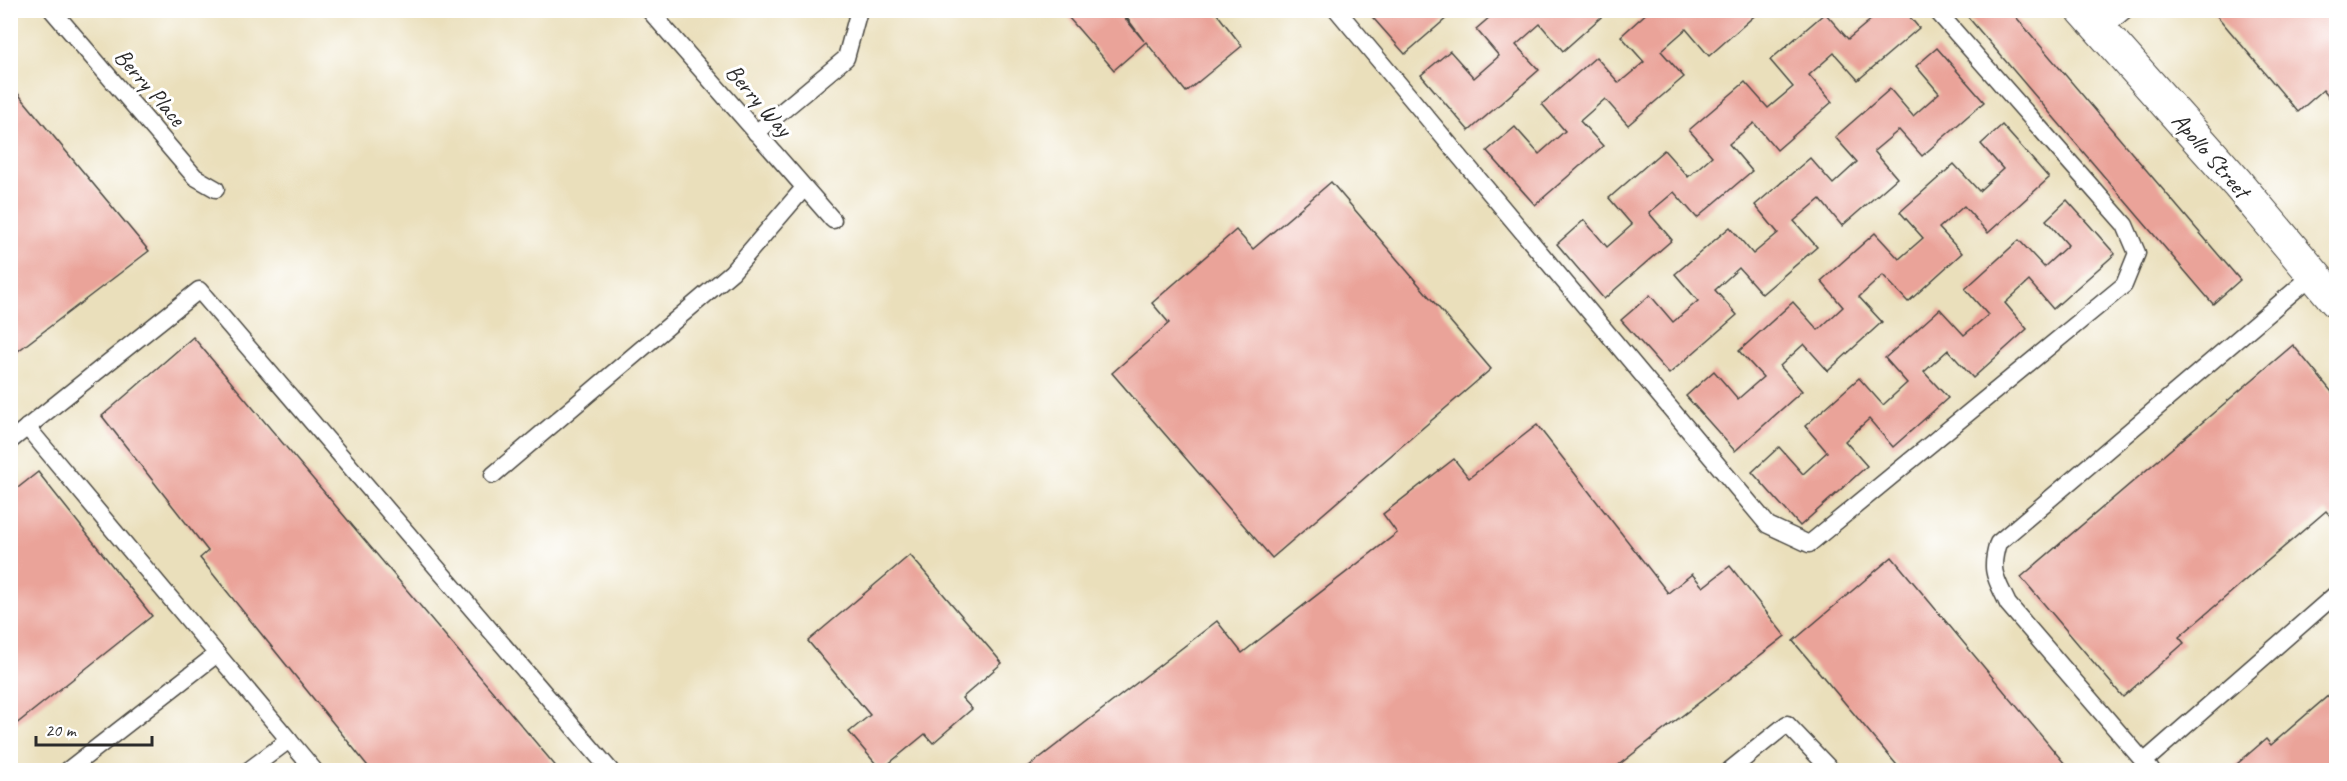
<svg xmlns="http://www.w3.org/2000/svg" width="2347" height="781" font-family="Caveat,sans-serif">
	<style>
		.building { fill: #eaa399 }
		.lines { fill: none; stroke-linecap: round; stroke-linejoin: round }
		.service-casing { stroke: #484641; stroke-width: 19 }
		.minor-casing { stroke: #484641; stroke-width: 35 }
		.service { stroke: #fff; stroke-width: 16 }
		.minor { stroke: #fff; stroke-width: 33 }
		.labels { text-anchor: middle; dominant-baseline: central; stroke-width: 6; stroke-linejoin: round; paint-order: stroke }
		.street-label { font-size: 24px; fill: #2b2b2b; stroke: #fff }
	</style>
	<rect width="100%" height="100%" fill="#fff"/>
	<filter id="ink" filterUnits="userSpaceOnUse"><feTurbulence type="fractalNoise" baseFrequency=".0167" numOctaves="2"/><feDisplacementMap in="SourceGraphic" scale="12" xChannelSelector="R" yChannelSelector="G"/><feConvolveMatrix kernelMatrix="1 2 1 2 8 2 1 2 1" color-interpolation-filters="sRGB"/></filter>
	<filter id="wash" filterUnits="userSpaceOnUse"><feTurbulence type="fractalNoise" baseFrequency=".008" numOctaves="4" result="noise"/><feDisplacementMap in="SourceGraphic" scale="24" xChannelSelector="R" yChannelSelector="G"/><feGaussianBlur stdDeviation="1.35" result="paint"/><feColorMatrix in="noise" values="0 0 0 0 0 0 0 0 0 0 0 0 0 0 0 0 0 1.4 0 .05"/><feComposite in="paint" operator="in"/></filter>
	<g filter="url(#wash)">
		<rect width="100%" height="100%" fill="#eadfbb"/>
		<g id="blocks">
			<!-- building -->
			<g class="building">
				<polygon points="1062,10 1118,10 1144,41 1121,10 1214,10 1242,46 1186,92 1146,42 1114,70"/>
				<polygon points="1366,10 1456,10 1405,54"/>
				<polygon points="1498,10 1609,10 1563,51 1540,24 1516,45 1539,70 1469,131 1421,75 1450,51 1474,78 1499,56 1476,29"/>
				<polygon points="1650,10 1696,10 1700,15 1705,10 1761,10 1709,56 1686,29 1661,51 1684,77 1628,125 1605,99 1580,121 1603,146 1535,205 1487,151 1515,127 1539,154 1565,131 1542,104 1596,57 1619,83 1644,62 1621,36"/>
				<polygon points="1866,10 1904,10 1919,28 1858,80 1834,53 1809,75 1832,102 1777,150 1754,123 1729,144 1752,171 1697,218 1674,192 1649,213 1672,240 1604,299 1557,244 1584,220 1607,247 1632,225 1609,198 1664,150 1688,177 1712,156 1689,130 1745,82 1768,108 1793,87 1770,60 1825,13 1848,39 1873,18"/>
				<polygon points="1962,10 2010,10 2240,280 2213,304"/>
				<polygon points="2212,10 2336,10 2336,106 2323,90 2298,112"/>
				<polygon points="1937,48 1984,102 1922,156 1899,130 1874,151 1897,178 1842,226 1820,199 1794,221 1817,247 1762,294 1739,268 1715,290 1737,315 1669,374 1621,320 1650,295 1673,322 1698,301 1675,274 1730,227 1753,254 1778,233 1755,205 1810,158 1833,184 1857,162 1835,137 1890,89 1913,116 1939,93 1916,66"/>
				<polygon points="10,84 149,251 10,357"/>
				<polygon points="2002,125 2049,178 1988,233 1964,206 1939,228 1962,253 1908,302 1883,275 1859,297 1882,322 1828,371 1804,344 1780,366 1802,391 1735,451 1686,396 1714,371 1738,399 1763,377 1739,351 1793,302 1818,330 1843,307 1821,281 1875,233 1899,259 1923,238 1900,212 1954,164 1979,191 2003,169 1981,144"/>
				<polygon points="1331,182 1491,369 1272,558 1112,373 1169,323 1152,303 1236,230 1253,249"/>
				<polygon points="2067,200 2115,254 2053,309 2029,281 2005,303 2027,329 1973,378 1948,350 1924,372 1948,398 1893,447 1869,419 1845,441 1867,466 1800,526 1752,472 1779,447 1803,474 1827,452 1805,426 1859,378 1883,405 1907,383 1885,358 1940,309 1964,335 1988,315 1965,289 2019,240 2044,267 2068,245 2046,220"/>
				<polygon points="193,337 559,770 371,770 200,558 208,551 102,416"/>
				<polygon points="2293,345 2336,397 2336,514 2332,518 2326,511 2179,637 2184,643 2123,697 2021,577"/>
				<polygon points="1537,425 1668,593 1692,574 1703,587 1730,566 1785,636 1612,770 1024,770 1217,621 1242,653 1397,533 1383,514 1454,459 1469,478"/>
				<polygon points="38,472 152,616 10,729 10,494"/>
				<polygon points="910,555 1002,663 962,698 972,709 933,743 925,734 881,770 849,732 870,715 808,641"/>
				<polygon points="1892,557 2070,770 1901,770 1793,641"/>
				<polygon points="2336,689 2336,770 2230,770 2266,739 2271,745"/>
			</g>
		</g>
	</g>
	<g filter="url(#ink)">
		<use href="#blocks" fill-opacity="0" stroke="#484641" stroke-width="1.5"/>
		<g class="lines">
			<!-- service casing -->
			<g class="service-casing">
				<g id="service">
					<polyline points="52,10 195,177 216,189"/>
					<polyline points="649,10 833,220"/>
					<polyline points="1337,10 1768,525 1809,544 2124,285 2137,253 2125,225 1936,10"/>
					<polyline points="2101,30 2125,10"/>
					<polyline points="756,133 846,58 859,10"/>
					<polyline points="27,427 314,770"/>
					<polyline points="10,441 199,290 610,770"/>
					<polyline points="493,475 732,272 804,188"/>
					<polyline points="2144,762 2336,594"/>
					<polyline points="68,770 217,654"/>
					<polyline points="249,770 289,740"/>
					<polyline points="1730,770 1787,724 1831,770"/>
					<path d="M2151,770L2008,604C1996,578 1989,572 1998,543L2314,274"/>
				</g>
			</g>
			<!-- minor casing -->
			<g class="minor-casing">
				<polyline id="minor" points="2083,10 2237,183 2336,301"/>
			</g>
			<!-- service -->
			<use href="#service" class="service"/>
			<!-- minor -->
			<use href="#minor" class="minor"/>
		</g>
	</g>
	<g class="labels">
		<!-- street labels -->
		<g class="street-label">
			<text transform="translate(150 87) rotate(49)">Berry Place</text>
			<text transform="translate(759 100) rotate(49)">Berry Way</text>
			<text transform="translate(2211 155) rotate(49)">Apollo Street</text>
		</g>
	</g>
	<!-- margin -->
	<rect width="2347" height="781" fill="none" stroke="#fff" stroke-width="36"/>
	<!-- scale -->
	<path d="M36 736v9h116v-9" fill="none" stroke="#2b2b2b" stroke-width="3"/>
	<text x="45" y="736" font-size="18" fill="#2b2b2b" stroke="#ffffff" stroke-width="4.5" paint-order="stroke">20 m</text>
</svg>
